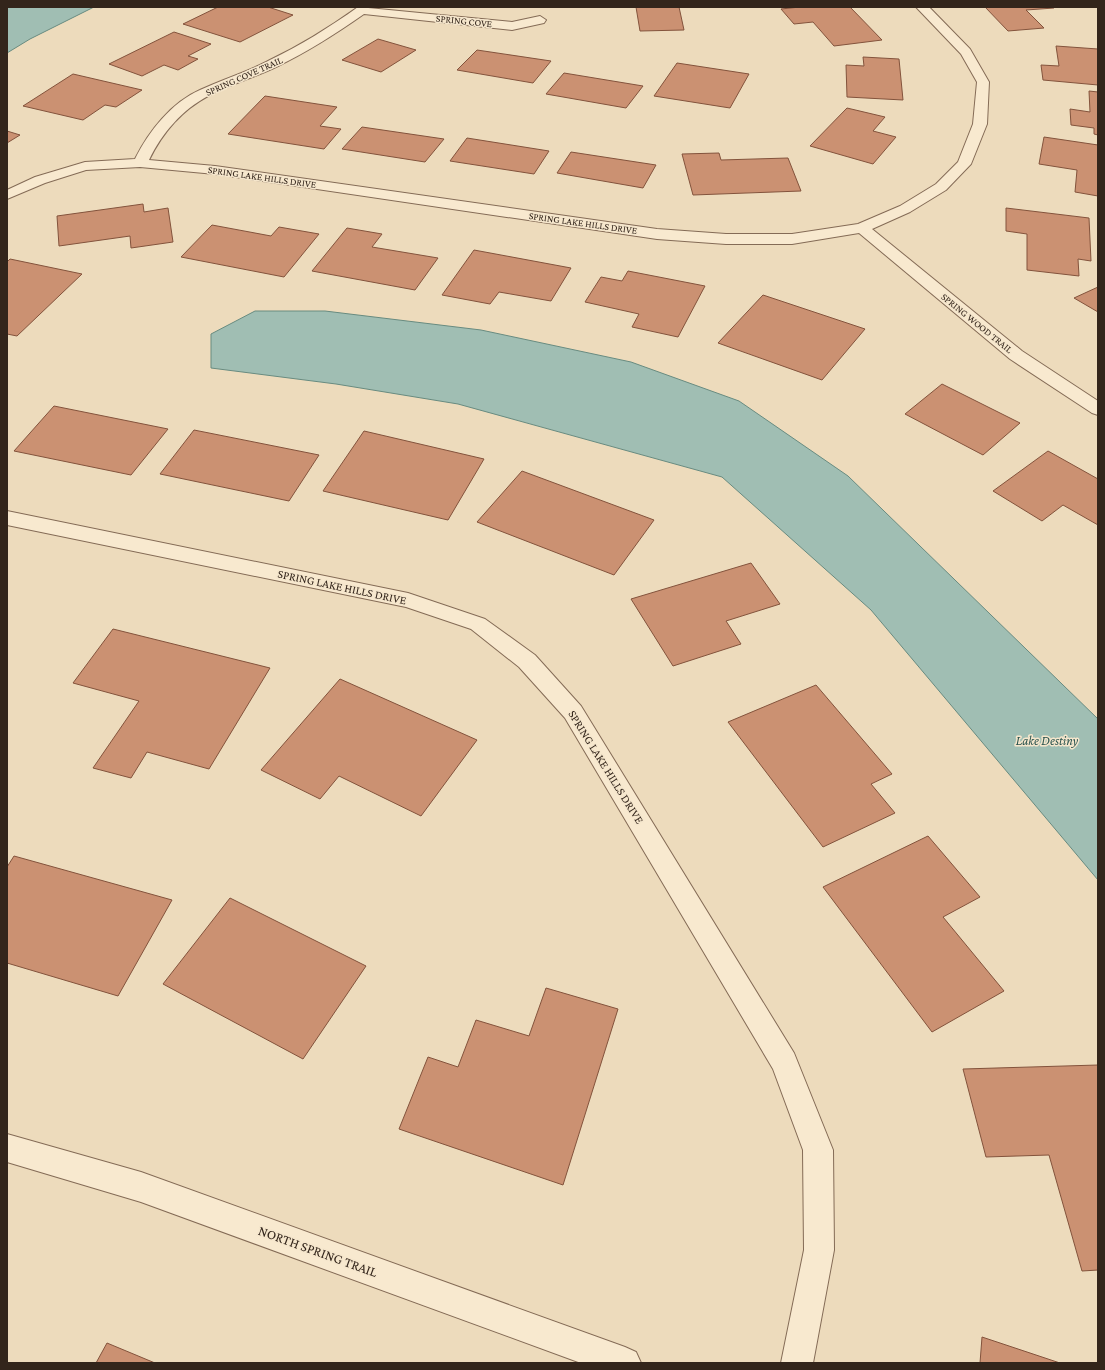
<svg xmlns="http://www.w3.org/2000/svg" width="1105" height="1370" font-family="'Crimson Pro',serif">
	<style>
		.water { fill: #a0beb3; stroke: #688b80 }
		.building { fill: #cb9172; stroke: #83533c }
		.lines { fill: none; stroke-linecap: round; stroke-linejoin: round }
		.minor-casing { stroke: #846b56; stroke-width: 2 }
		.minor { fill: #f8e9cf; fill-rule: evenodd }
		.labels { text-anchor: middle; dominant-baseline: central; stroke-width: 3; stroke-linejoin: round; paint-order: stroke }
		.far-street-label { font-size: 10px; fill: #33251b; stroke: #f5e6cc }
		.street-label { font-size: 12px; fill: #33251b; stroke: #f5e6cc }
		.water-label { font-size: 13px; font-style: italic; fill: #2a534e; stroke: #f5e6cc }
		.near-street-label { font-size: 14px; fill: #33251b; stroke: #f5e6cc }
	</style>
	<rect width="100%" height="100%" fill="#eddbbc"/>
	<!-- water -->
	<g class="water">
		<polygon points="7,7 94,7 30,39 7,53"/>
		<polygon points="255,311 325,311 481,330 631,362 739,401 848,476 1098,719 1098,880 871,610 722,477 458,404 336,384 211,368 211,334"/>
	</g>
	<!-- building -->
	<g class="building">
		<polygon points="218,7 268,7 293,15 240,42 183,24"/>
		<polygon points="636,7 679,7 684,30 640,31"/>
		<polygon points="800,7 850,7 882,40 834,46 813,22 794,24 781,9"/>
		<polygon points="985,7 1053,7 1054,8 1026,10 1044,28 1008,31"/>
		<polygon points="174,32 211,44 188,56 198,59 178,70 164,65 142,76 109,64"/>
		<polygon points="378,39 416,50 381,72 342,60"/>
		<polygon points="1056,46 1098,49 1098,85 1043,80 1041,65 1059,66"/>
		<polygon points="477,50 551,61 533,83 457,70"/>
		<polygon points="863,57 899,59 903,100 847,97 846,65 864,66"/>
		<polygon points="677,63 749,74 730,108 654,96"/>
		<polygon points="564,73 643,86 626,108 546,94"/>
		<polygon points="73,74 142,90 116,107 105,105 83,120 23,106"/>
		<polygon points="1089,91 1098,92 1098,135 1094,134 1094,128 1071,125 1070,109 1090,112"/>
		<polygon points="265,96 337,107 320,126 341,129 324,149 228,134"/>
		<polygon points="847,108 885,117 873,131 896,137 873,164 810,146"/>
		<polygon points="362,127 444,139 425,162 342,149"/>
		<polygon points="7,131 20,135 7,143"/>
		<polygon points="1044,137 1098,145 1098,196 1075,192 1077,170 1039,164"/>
		<polygon points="467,138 549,151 534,174 450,161"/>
		<polygon points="571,152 656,165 643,188 557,173"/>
		<polygon points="719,153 721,160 788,158 801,191 693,195 682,154"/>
		<polygon points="143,204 144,212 168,208 173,242 131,248 130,236 59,246 57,216"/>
		<polygon points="1006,208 1089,218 1091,261 1078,259 1079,276 1027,270 1027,234 1006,231"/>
		<polygon points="212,225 271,236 279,227 319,234 284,277 181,257"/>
		<polygon points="347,228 382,234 372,247 438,258 415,290 312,271"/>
		<polygon points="474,250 571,268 551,301 499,292 490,304 442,295"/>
		<polygon points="10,259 82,274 17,336 7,334 7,262"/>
		<polygon points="628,271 705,286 678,337 632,327 639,314 585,302 601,277 622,281"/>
		<polygon points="1098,287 1098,312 1074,298"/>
		<polygon points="763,295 865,329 822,380 718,343"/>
		<polygon points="942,384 1020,423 983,455 905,414"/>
		<polygon points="54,406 168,429 131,475 14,451"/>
		<polygon points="194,430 319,455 289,501 160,474"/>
		<polygon points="364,431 484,459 448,520 323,491"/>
		<polygon points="1048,451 1098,479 1098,525 1063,505 1042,521 993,491"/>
		<polygon points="522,471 654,520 614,575 477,522"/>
		<polygon points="751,563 780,604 726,621 741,644 673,666 631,599"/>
		<polygon points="113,629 270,668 209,769 147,752 131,778 93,768 139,701 73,683"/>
		<polygon points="340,679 477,740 421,816 339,776 320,799 261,770"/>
		<polygon points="816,685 892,774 871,784 895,813 823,847 728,722"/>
		<polygon points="928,836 980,897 943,917 1004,991 932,1032 823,887"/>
		<polygon points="14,856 172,900 118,996 7,963 7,867"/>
		<polygon points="230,898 366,966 303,1059 163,984"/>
		<polygon points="546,988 618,1009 563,1185 399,1129 428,1057 458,1067 476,1020 529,1036"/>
		<polygon points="1098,1065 1098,1270 1082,1271 1049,1155 986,1157 963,1069"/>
		<polygon points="982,1337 1060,1363 980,1363"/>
		<polygon points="107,1343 155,1363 96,1363"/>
	</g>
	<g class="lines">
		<!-- minor casing -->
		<g class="minor-casing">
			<g id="minor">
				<path d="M358,7L512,22L540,16L546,20L544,23L512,30L364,14C337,33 309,51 278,66C256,77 230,84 208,96C182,110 162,133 149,160L215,166L657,229L726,234H792L858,224L900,206L936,184L958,162L973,124L977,82L961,54L916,7H929L970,49L989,82L987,124L971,164L946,190L910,212L872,229L1022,351L1098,401V415L1092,413L1010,359L859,233L792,244H726L657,239L215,174L140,167L86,170L45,183L7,199V190L35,177L85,162L135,159C149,131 171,103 200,90C223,79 248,72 270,60C301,45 330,27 358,7Z"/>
				<polygon points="7,511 408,593 485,619 535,655 581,706 794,1053 833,1150 834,1250 813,1363 781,1363 804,1250 803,1150 773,1069 565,718 519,667 471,629 406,607 7,525"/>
				<polygon points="7,1134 141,1172 625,1347 636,1352 641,1363 581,1363 141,1202 7,1162"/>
			</g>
		</g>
		<!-- minor -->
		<use href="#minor" class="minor"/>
	</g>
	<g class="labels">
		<!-- far-street labels -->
		<g class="far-street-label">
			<text transform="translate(464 21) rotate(6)">SPRING COVE</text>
			<text transform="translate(244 76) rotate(-24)">SPRING COVE TRAIL</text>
			<text transform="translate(262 177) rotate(8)">SPRING LAKE HILLS DRIVE</text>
			<text transform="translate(583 223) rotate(8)">SPRING LAKE HILLS DRIVE</text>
			<text transform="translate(977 323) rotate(39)">SPRING WOOD TRAIL</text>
		</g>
		<!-- street labels -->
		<g class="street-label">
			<text transform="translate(342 587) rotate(12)">SPRING LAKE HILLS DRIVE</text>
			<text transform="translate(606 767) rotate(58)">SPRING LAKE HILLS DRIVE</text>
		</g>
		<!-- water labels -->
		<g class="water-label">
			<text x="1047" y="740">Lake Destiny</text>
		</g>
		<!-- near-street labels -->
		<g class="near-street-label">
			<text transform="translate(318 1251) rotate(20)">NORTH SPRING TRAIL</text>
		</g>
	</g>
	<!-- border -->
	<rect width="1105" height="1370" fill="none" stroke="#33251b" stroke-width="16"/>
</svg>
